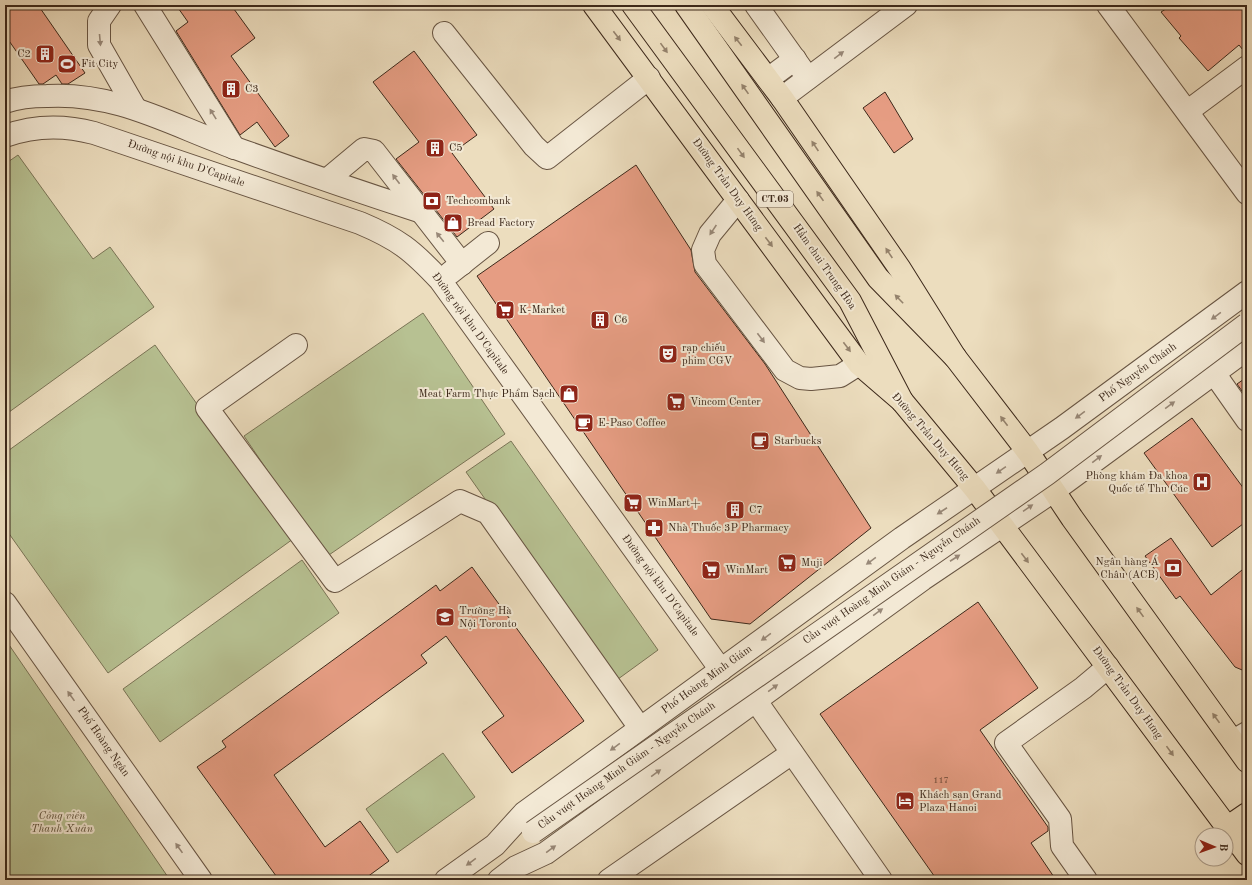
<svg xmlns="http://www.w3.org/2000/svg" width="1252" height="885" font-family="'Old Standard TT',serif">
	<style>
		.park { fill: #b7c192; stroke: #7a7456 }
		.building { fill: #e69d83; stroke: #3c281a }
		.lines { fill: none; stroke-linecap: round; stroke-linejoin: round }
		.minor-casing { stroke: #685543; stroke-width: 24 }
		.major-casing { stroke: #3c281a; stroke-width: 24 }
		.highway-casing { stroke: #3c281a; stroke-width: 24 }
		.minor { stroke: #f3e9d5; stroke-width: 22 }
		.major { stroke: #ecddbe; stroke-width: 22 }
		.highway { stroke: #ecddbe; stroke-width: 22 }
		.minor-bridge-casing { stroke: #685543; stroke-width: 24; stroke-linecap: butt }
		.minor-bridge { stroke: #f3e9d5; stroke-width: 22 }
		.oneway { fill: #94826c }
		.oneway2 { fill: #988878 }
		.labels { text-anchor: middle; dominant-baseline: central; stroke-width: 4; stroke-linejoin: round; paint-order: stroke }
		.number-label { font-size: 9px; fill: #664534 }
		.shield { fill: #f3e9d5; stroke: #736252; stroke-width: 1 }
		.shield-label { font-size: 10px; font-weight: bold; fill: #3c281a }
		.poi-label { font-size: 11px; fill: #3c281a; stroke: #f3e9d5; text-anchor: start }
		.street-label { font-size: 11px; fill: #3c281a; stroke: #f3e9d5 }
		.park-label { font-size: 11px; font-style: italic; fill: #5b4e38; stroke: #f3e9d5 }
	</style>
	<rect width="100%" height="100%" fill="#ecddbe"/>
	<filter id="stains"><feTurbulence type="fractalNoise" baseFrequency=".005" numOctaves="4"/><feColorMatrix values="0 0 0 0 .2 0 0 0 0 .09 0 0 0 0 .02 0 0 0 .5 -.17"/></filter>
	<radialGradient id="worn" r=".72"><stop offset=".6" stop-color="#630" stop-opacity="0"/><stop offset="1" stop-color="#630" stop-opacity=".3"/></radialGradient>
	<!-- park -->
	<g class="park">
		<polygon points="18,155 93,259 110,247 154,307 5,415 5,164"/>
		<polygon points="423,313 505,434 326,557 244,436"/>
		<polygon points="155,345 293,539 108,673 5,528 5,453"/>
		<polygon points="511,441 658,650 614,682 466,472"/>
		<polygon points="302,560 339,613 160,742 123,689"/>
		<polygon points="5,639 170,880 5,880"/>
		<polygon points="443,753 475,797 397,853 366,809"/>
	</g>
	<!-- building -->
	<g class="building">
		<polygon points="5,5 38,5 85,73 68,84 62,84 56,75 43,84 39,84 5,35"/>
		<polygon points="176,5 231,5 255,38 231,56 289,136 275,147 257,122 240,135 176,31 188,22"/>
		<polygon points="1172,5 1247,5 1247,55 1239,45 1208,71 1179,38 1181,36 1161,12"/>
		<polygon points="414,51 477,135 452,153 494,209 457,237 396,159 419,142 373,82"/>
		<polygon points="885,92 913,139 894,153 863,108"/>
		<polygon points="636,165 691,250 695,272 765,364 871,528 750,624 711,619 477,276"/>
		<polygon points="1247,377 1247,398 1237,384"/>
		<polygon points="1192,418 1247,493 1247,521 1212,547 1144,453"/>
		<polygon points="1171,538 1211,595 1247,566 1247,672 1235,667 1180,596 1176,599 1145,556"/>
		<polygon points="472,567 584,721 512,773 482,732 504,716 446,636 421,655 427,663 274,775 325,847 360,821 389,861 363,880 279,880 197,767 226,747 222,741 436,585 440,591"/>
		<polygon points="978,602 1038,688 980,730 1048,827 1048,831 1031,843 1056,880 937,880 820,714"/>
	</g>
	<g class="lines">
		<!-- minor casing -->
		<g class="minor-casing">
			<g id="minor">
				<polyline points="110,5 99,21 99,45 135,108"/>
				<polyline points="145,5 234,148"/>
				<polyline points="756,5 808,78"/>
				<polyline points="1108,5 1247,193"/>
				<polyline points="444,33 534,146 547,158 649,78"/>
				<polyline points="768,79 795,59"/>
				<polyline points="782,98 906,5"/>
				<path d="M5,102C19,97 32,96 47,96C117,92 171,125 235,148C296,170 357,191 419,211"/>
				<polyline points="1188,111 1247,67"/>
				<path d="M5,136C35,125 64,125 94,133L360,223C398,239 412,250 440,280L721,670"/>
				<polyline points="328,179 364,149 374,151 462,264"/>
				<polyline points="738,200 710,234 703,250 705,264 785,370 800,378 811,379 840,376 859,364"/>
				<polyline points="450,273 488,243"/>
				<polyline points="296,345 207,408 335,581 460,501 488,513 640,728"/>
				<polyline points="1214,373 1247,420"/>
				<polyline points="5,603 201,880"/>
				<polyline points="756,701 881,880"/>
				<polyline points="1233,741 1247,733"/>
				<polyline points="446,880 495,845 524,813 902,538 1062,428 1247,292"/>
				<polyline points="499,880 516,867 546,853 923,579 1055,490 1247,349"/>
				<polyline points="609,880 792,753"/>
				<polyline points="1086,880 1062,846 1060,819 1006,743 1083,688 1108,667"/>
			</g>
		</g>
		<!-- major casing -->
		<g class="major-casing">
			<g id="major">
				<polyline points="594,5 859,364 902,401 975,489 1247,854"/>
				<polyline points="712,5 782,98 900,269 955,357 1028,452 1072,518 1247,761"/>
				<polyline points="1228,827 1247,814"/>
			</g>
		</g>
		<!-- highway casing -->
		<g class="highway-casing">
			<g id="highway">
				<polyline points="633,5 850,301 902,401"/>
				<polyline points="686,5 878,278 955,357"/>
			</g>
		</g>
		<!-- minor -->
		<use href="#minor" class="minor"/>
		<!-- major -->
		<use href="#major" class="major"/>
		<!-- highway -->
		<use href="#highway" class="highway"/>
		<!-- minor-bridge casing -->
		<g class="minor-bridge-casing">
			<polyline id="minor-bridge" points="533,832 1047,474 1247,324"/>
		</g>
		<!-- minor-bridge -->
		<use href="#minor-bridge" class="minor-bridge"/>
	</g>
	<!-- one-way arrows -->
	<defs><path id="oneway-solid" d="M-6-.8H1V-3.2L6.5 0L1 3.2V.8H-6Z"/></defs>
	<g class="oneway">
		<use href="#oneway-solid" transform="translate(617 36) rotate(53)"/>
		<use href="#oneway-solid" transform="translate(738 41) rotate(-128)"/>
		<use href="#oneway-solid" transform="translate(664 48) rotate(54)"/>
		<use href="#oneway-solid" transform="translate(745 89) rotate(-125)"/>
		<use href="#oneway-solid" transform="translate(815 146) rotate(-124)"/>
		<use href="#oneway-solid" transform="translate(741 153) rotate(54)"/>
		<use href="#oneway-solid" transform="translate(820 196) rotate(-125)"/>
		<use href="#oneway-solid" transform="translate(769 242) rotate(53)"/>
		<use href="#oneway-solid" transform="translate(889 253) rotate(-124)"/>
		<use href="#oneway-solid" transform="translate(899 299) rotate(-134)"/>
		<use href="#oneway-solid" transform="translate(847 347) rotate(53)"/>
		<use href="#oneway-solid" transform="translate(1004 421) rotate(-127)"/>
		<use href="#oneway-solid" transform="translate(1025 558) rotate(53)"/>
		<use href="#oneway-solid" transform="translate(1140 612) rotate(-126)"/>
		<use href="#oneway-solid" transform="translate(1216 718) rotate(-126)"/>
		<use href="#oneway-solid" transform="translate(1170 751) rotate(54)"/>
	</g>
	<g class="oneway2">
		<use href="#oneway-solid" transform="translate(100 40) rotate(85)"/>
		<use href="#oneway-solid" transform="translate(839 55) rotate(-37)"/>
		<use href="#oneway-solid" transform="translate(213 114) rotate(-122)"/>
		<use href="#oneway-solid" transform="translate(396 179) rotate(-127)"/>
		<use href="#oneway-solid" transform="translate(713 230) rotate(124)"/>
		<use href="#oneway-solid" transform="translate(440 237) rotate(-129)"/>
		<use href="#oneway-solid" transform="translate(1216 316) rotate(144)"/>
		<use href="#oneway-solid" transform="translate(761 338) rotate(53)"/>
		<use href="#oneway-solid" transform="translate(1170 405) rotate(-36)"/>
		<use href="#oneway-solid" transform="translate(1080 415) rotate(144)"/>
		<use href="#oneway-solid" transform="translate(1097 459) rotate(-37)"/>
		<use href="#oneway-solid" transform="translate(1001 470) rotate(145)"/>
		<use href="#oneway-solid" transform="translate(1028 508) rotate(-34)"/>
		<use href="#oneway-solid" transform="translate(942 511) rotate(147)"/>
		<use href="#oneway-solid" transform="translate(955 558) rotate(-33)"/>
		<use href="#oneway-solid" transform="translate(871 561) rotate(144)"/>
		<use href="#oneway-solid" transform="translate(878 612) rotate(-36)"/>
		<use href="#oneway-solid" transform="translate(766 637) rotate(144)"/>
		<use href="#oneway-solid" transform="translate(773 688) rotate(-36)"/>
		<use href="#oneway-solid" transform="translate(71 696) rotate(-125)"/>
		<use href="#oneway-solid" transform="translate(615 747) rotate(144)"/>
		<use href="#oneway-solid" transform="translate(656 773) rotate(-36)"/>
		<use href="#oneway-solid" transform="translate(179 848) rotate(-125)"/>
		<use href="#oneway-solid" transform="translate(551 849) rotate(-36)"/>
		<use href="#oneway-solid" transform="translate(471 862) rotate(144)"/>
	</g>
	<!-- icons -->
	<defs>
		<g id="building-square" transform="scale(1)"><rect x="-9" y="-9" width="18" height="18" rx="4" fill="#8f2418" stroke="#f3e9d5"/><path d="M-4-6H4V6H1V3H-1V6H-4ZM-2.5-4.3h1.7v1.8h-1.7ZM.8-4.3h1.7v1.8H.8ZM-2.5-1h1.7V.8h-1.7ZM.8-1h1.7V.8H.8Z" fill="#fff"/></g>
		<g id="stadium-square" transform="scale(1)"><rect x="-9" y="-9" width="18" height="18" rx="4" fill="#8f2418" stroke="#f3e9d5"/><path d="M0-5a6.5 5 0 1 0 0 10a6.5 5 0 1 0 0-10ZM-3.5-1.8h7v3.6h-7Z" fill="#fff"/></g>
		<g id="bank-square" transform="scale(1)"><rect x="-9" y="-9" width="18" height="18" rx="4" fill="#8f2418" stroke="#f3e9d5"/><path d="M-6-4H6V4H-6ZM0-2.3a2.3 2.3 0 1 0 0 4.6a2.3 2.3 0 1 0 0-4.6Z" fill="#fff"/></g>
		<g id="shop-square" transform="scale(1)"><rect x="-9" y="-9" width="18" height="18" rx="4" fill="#8f2418" stroke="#f3e9d5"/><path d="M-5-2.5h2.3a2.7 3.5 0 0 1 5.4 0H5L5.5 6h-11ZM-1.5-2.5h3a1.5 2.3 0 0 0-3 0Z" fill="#fff"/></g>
		<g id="supermarket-square" transform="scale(1)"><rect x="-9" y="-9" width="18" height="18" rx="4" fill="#8f2418" stroke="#f3e9d5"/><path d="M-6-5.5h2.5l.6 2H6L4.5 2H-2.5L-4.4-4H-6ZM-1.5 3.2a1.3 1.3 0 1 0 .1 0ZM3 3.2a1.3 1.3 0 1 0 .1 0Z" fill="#fff"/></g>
		<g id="theatre-square" transform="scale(1)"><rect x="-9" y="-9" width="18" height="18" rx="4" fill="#8f2418" stroke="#f3e9d5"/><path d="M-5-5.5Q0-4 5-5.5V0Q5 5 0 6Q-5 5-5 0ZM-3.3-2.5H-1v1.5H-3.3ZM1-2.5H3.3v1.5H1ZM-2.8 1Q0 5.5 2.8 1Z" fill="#fff"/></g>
		<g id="cafe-square" transform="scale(1)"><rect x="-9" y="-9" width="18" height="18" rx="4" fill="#8f2418" stroke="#f3e9d5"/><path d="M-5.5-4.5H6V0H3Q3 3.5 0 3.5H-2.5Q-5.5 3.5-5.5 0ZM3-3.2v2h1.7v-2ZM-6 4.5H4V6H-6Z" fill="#fff"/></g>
		<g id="hospital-square" transform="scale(1)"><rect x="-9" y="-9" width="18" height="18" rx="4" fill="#8f2418" stroke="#f3e9d5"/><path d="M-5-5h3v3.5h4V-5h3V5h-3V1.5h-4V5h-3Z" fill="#fff"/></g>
		<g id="pharmacy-square" transform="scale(1)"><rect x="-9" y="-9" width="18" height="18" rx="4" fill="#8f2418" stroke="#f3e9d5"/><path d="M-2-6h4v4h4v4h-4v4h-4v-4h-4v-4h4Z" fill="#fff"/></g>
		<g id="school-square" transform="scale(1)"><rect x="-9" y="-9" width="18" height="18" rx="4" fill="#8f2418" stroke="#f3e9d5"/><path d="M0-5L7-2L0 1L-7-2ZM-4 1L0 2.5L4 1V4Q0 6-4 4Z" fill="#fff"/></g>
		<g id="hotel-square" transform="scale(1)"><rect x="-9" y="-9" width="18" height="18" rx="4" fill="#8f2418" stroke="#f3e9d5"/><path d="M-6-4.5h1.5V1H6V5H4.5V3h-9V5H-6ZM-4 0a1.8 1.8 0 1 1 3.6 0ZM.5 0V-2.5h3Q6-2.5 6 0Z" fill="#fff"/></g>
	</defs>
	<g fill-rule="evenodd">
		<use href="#building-square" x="45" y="54"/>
		<use href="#stadium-square" x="67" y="64"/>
		<use href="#building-square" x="231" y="89"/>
		<use href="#building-square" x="435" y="148"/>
		<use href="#bank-square" x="432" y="201"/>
		<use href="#shop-square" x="453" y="223"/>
		<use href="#supermarket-square" x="505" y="310"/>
		<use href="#building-square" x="600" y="320"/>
		<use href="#theatre-square" x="668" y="354"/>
		<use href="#shop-square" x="569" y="394"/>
		<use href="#supermarket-square" x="676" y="402"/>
		<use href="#cafe-square" x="584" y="423"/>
		<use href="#cafe-square" x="760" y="441"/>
		<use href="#hospital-square" x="1202" y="482"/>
		<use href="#supermarket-square" x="633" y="503"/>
		<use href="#building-square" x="735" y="510"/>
		<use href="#pharmacy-square" x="654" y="528"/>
		<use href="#supermarket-square" x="787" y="563"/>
		<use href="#bank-square" x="1173" y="568"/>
		<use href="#supermarket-square" x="711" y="570"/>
		<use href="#school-square" x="445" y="617"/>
		<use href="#hotel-square" x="905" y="801"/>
	</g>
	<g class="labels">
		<!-- number labels -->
		<g class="number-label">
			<text x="941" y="780">117</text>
		</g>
		<!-- shield labels -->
		<rect class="shield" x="757" y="191" width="36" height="16" rx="3"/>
		<g class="shield-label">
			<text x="775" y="199">CT.03</text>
		</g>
		<!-- poi labels -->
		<g class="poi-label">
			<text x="31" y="54" text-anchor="end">C2</text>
			<text x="81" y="64">Fit City</text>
			<text x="245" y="89">C3</text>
			<text x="449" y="148">C5</text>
			<text x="446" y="201">Techcombank</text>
			<text x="467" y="223">Bread Factory</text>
			<text x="519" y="310">K-Market</text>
			<text x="614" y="320">C6</text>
			<text x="682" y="348">rạp chiếu<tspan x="682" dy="13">phim CGV</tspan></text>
			<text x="555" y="394" text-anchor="end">Meat Farm Thực Phẩm Sạch</text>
			<text x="690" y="402">Vincom Center</text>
			<text x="598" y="423">E-Paso Coffee</text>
			<text x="774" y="441">Starbucks</text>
			<text x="1188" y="476" text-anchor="end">Phòng khám Đa khoa<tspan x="1188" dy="13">Quốc tế Thu Cúc</tspan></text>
			<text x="647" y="503">WinMart+</text>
			<text x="749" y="510">C7</text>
			<text x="668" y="528">Nhà Thuốc 3P Pharmacy</text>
			<text x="1159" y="562" text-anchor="end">Ngân hàng Á<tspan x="1159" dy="13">Châu (ACB)</tspan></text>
			<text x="801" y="563">Muji</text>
			<text x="725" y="570">WinMart</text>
			<text x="459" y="611">Trường Hà<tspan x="459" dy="13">Nội Toronto</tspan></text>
			<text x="919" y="795">Khách sạn Grand<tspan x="919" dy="13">Plaza Hanoi</tspan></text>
		</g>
		<!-- street labels -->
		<g class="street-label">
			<text transform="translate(186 164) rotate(19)">Đường nội khu D'Capitale</text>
			<text transform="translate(727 185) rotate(54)">Đường Trần Duy Hưng</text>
			<text transform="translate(824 267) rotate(55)">Hầm chui Trung Hòa</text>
			<text transform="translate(470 324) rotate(54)">Đường nội khu D'Capitale</text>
			<text transform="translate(1138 373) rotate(-36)">Phố Nguyễn Chánh</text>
			<text transform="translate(930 437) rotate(49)">Đường Trần Duy Hưng</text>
			<text transform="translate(892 581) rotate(-35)">Cầu vượt Hoàng Minh Giám - Nguyễn Chánh</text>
			<text transform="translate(660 586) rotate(54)">Đường nội khu D'Capitale</text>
			<text transform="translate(707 680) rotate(-36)">Phố Hoàng Minh Giám</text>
			<text transform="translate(1127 693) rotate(54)">Đường Trần Duy Hưng</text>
			<text transform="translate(103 742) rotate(55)">Phố Hoàng Ngân</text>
			<text transform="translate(627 766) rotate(-35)">Cầu vượt Hoàng Minh Giám - Nguyễn Chánh</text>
		</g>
		<!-- park labels -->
		<g class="park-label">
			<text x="62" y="816">Công viên<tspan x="62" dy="13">Thanh Xuân</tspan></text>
		</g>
	</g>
	<!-- margin -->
	<rect width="1252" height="885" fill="none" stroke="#ecddbe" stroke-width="20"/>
	<rect x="6" y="6" width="1240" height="873" fill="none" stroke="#3c281a" stroke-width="2"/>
	<rect x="10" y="10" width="1232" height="865" fill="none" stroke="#3c281a"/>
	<!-- north arrow -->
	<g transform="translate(1214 847) rotate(92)"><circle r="19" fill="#f3e9d5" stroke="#aa9c8a"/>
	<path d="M0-3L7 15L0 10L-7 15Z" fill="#8f2418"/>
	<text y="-6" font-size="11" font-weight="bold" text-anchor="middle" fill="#3c281a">B</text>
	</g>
	<rect width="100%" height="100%" filter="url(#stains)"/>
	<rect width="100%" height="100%" fill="url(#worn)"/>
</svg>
